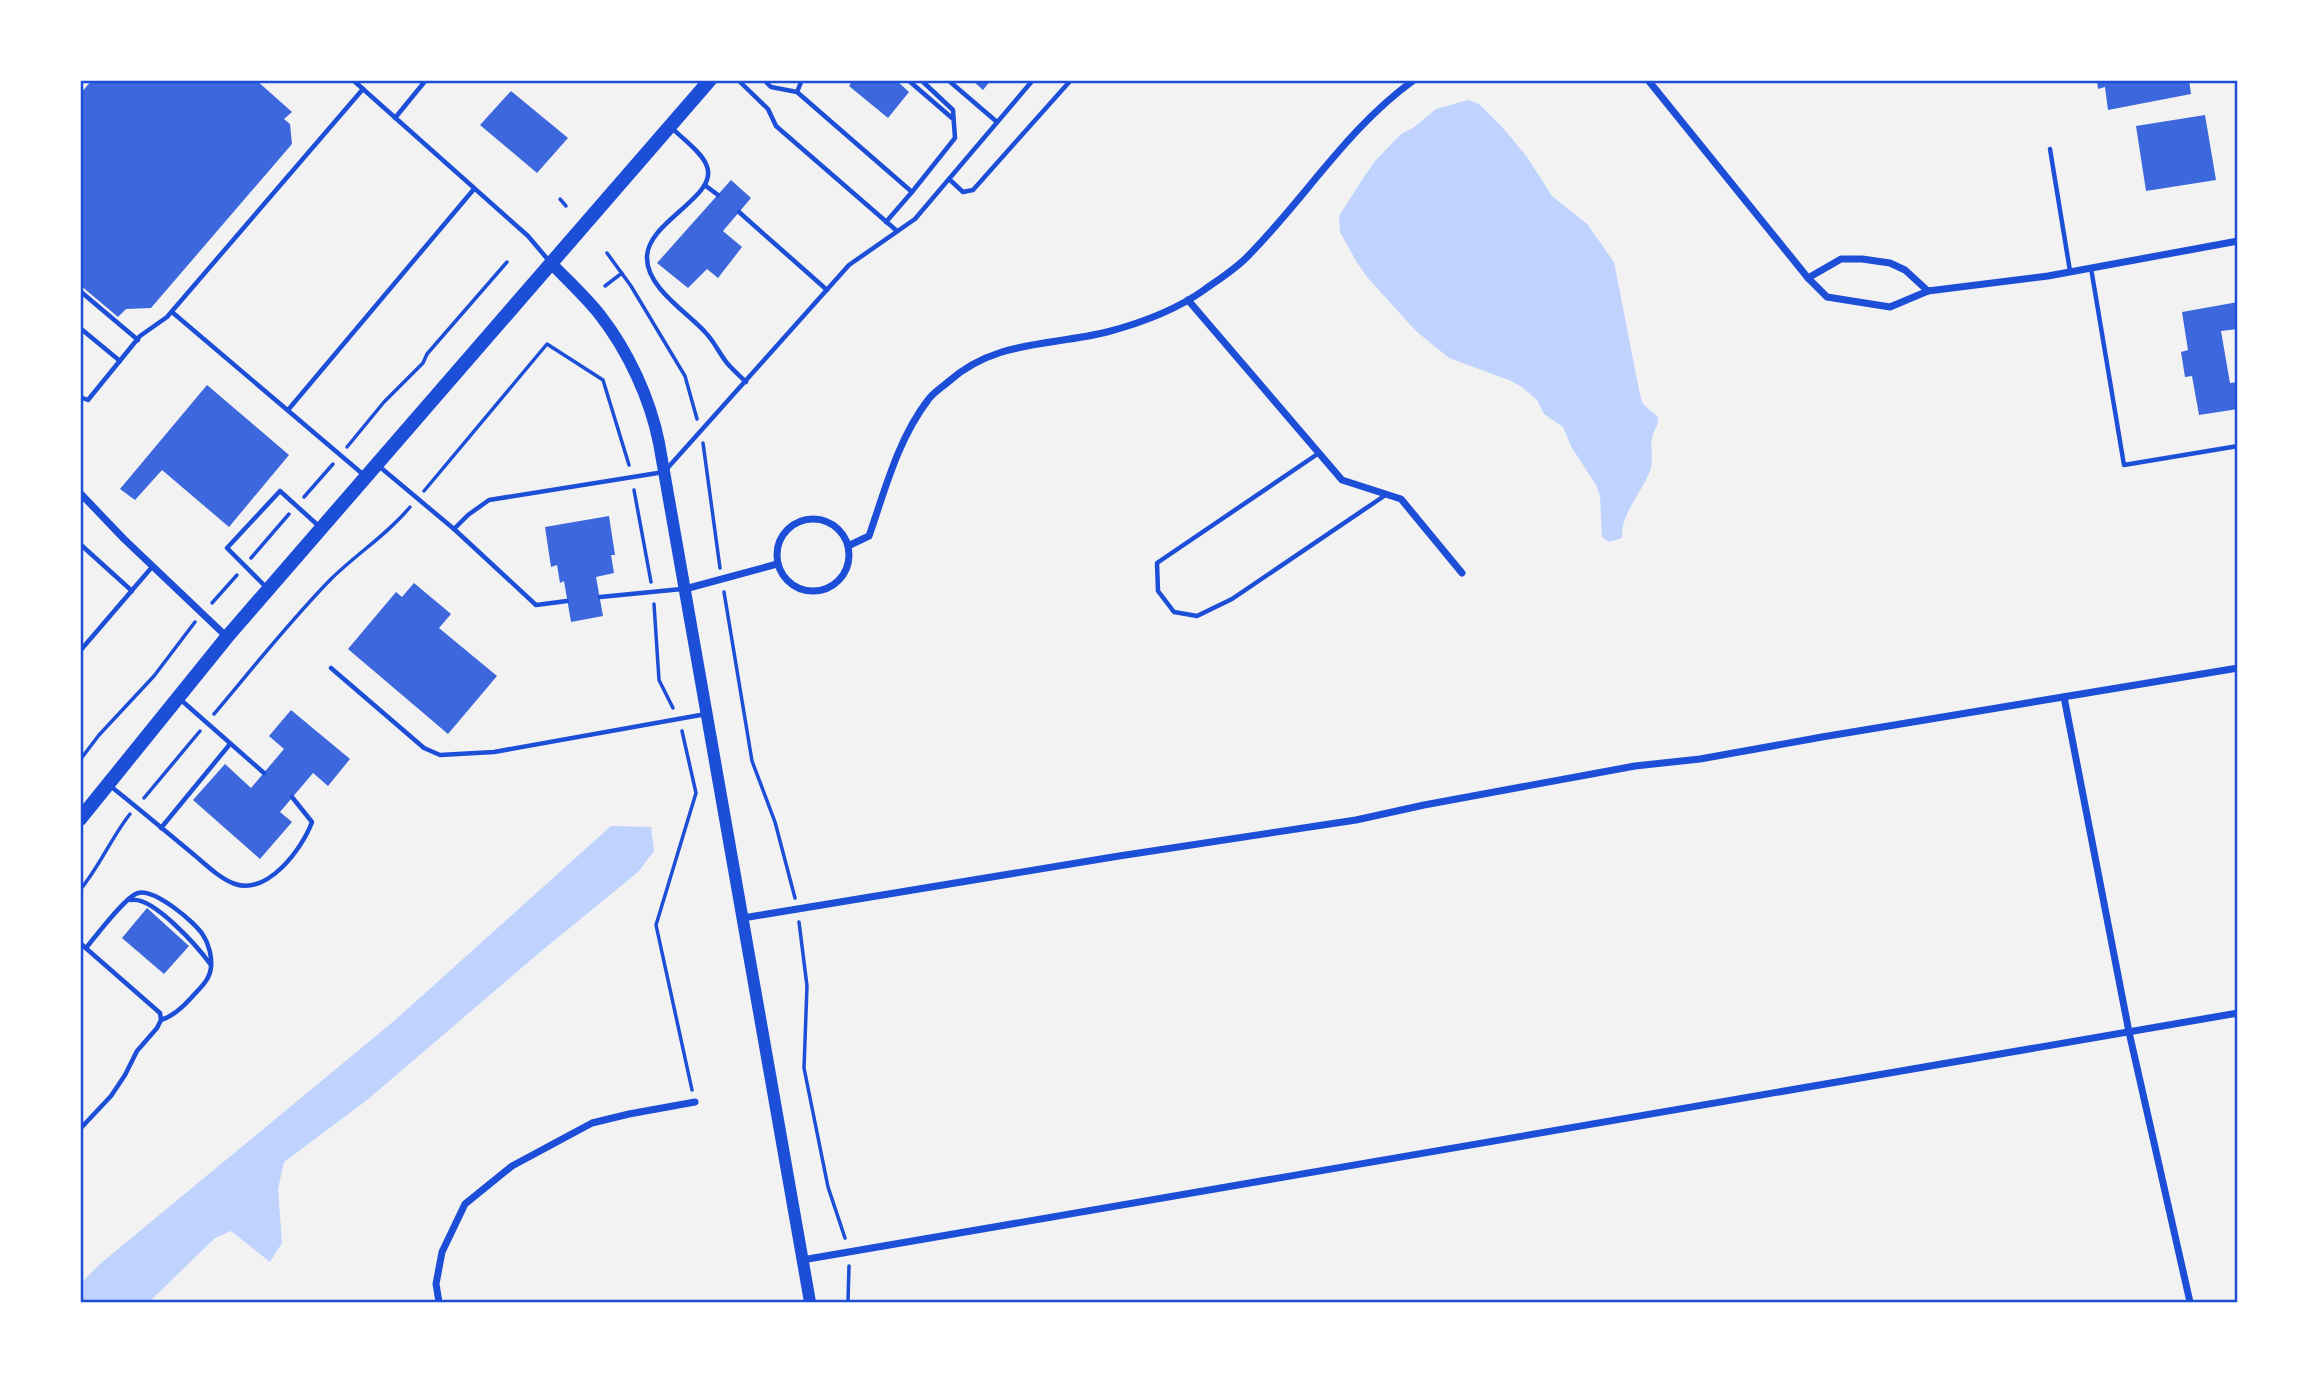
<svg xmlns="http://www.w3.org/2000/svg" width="2318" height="1383" font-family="'Alegreya Sans',sans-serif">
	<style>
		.water { fill: #bfd3fe }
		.building { fill: #3d67dc }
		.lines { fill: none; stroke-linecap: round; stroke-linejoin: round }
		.path { stroke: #1d4ed8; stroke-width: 3.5 }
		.service { stroke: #1d4ed8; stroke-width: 4.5 }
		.minor { stroke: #1d4ed8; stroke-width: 7 }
		.secondary { stroke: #1d4ed8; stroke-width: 12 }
		.primary { stroke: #1d4ed8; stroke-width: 14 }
		.neatline { fill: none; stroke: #1d4ed8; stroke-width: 2.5 }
	</style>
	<rect width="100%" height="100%" fill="#f2f2f2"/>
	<!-- water -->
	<g class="water">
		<path d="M1468,100L1479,104L1503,128L1527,157L1552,196L1587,224L1614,262L1640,395L1643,404L1658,417C1659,426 1654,429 1652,438C1650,449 1654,460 1650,471C1641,494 1621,513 1622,538L1609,542L1602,537L1600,496L1596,485L1572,448L1563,427L1544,414L1537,400L1522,387L1509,380L1449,358L1416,331L1367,277L1356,261L1340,232L1339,216L1364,177L1375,161L1401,134L1413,128L1436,109Z"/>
		<polygon points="611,826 651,827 654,851 638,872 539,953 367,1100 284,1162 278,1189 282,1243 270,1262 231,1231 215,1238 149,1302 81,1302 81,1283 100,1264 394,1021"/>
	</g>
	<!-- building -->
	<g class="building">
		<polygon points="92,80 256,80 292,112 284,119 290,124 292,144 151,308 126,309 118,317 80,285 80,94"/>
		<polygon points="848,80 896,80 909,92 888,118 849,86 851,83"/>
		<polygon points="972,80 991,80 983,90"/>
		<polygon points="2097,80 2189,80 2191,94 2108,110 2105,87 2098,89"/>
		<polygon points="511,91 568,138 537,173 480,125"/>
		<polygon points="2205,115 2216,180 2146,191 2136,126"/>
		<polygon points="731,180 751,198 723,231 742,247 718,278 707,269 688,288 657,263"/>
		<polygon points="2238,302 2238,329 2221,331 2230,383 2238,382 2238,409 2199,415 2192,376 2185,377 2181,352 2188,350 2182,312"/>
		<polygon points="207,385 289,455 229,527 162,470 135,500 120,489"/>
		<polygon points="609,516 615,555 611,555 614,573 596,577 603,616 571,622 564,581 560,583 557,565 551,567 545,527"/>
		<polygon points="414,583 451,614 439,628 497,676 448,734 348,649 396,592 402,597"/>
		<polygon points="291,710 350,759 328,786 313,773 280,812 292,822 260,859 193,800 225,764 251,788 284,749 269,736"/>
		<polygon points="147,908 189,946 164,974 122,938"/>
	</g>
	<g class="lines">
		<!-- path -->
		<g class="path">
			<polyline points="560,199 566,206"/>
			<polyline points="607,253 631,286 685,376 697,419"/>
			<polyline points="605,286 622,273"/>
			<polyline points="703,443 720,568"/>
			<polyline points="347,447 384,402 423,363 427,354 507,262"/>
			<polyline points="634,490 651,582"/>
			<polyline points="424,491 547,344 603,380 629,465"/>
			<polyline points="304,497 333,464"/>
			<polyline points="251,558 289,514"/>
			<polyline points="724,592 752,761 775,822 795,898"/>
			<polyline points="212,603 237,575"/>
			<polyline points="654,604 659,680 673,708"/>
			<path d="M214,714C252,669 289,622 330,580C356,554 387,535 410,507"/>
			<polyline points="682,731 696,793 656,925 692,1090"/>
			<polyline points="80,760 99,735 154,676 195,622"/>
			<polyline points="144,798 200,731"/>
			<path d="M80,890C100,866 111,838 130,814"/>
			<polyline points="799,922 807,986 804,1068 828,1187 845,1238"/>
			<polyline points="848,1302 849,1266"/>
		</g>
		<!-- service -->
		<g class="service">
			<polyline points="353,80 363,89"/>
			<polyline points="738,80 768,109 776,126 897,231"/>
			<polyline points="764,80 771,87 797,92 802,80"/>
			<polyline points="908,80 952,118"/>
			<polyline points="948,80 997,122"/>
			<polyline points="797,92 912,192 886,222"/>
			<polyline points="395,118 426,80"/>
			<path d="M673,129C683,139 700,151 706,164C722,196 646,221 647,258C647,288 687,312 705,332C714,341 719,353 727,363C733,370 740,376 746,382"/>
			<polyline points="2050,149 2070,271"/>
			<polyline points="949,179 963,192 973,190 1071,80"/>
			<polyline points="706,186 718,195"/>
			<polyline points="912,192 955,138 953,110 921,80"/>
			<polyline points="739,212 827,290"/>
			<polyline points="2091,268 2124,465 2238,446"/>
			<polyline points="80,291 138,340"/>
			<polyline points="172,312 365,476"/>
			<polyline points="80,328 120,361"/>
			<polyline points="80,397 88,400 140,336 167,317 363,89 528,236 550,262"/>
			<polyline points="288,410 474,189"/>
			<polyline points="1319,453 1157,563 1158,591 1174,612 1197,616 1232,599 1387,494"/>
			<polyline points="380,467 454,529 468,515 489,500 664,472 849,265 915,219 1033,80"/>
			<polyline points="454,529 536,605 567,601"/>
			<polyline points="80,544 132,591"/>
			<polyline points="266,587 227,548 280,491 321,528"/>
			<polyline points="600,597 682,589"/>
			<polyline points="80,651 152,567"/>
			<polyline points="331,668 424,748 440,755 494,752 706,714"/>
			<polyline points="181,700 264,773"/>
			<path d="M109,785C137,807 164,830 192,853C204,863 220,879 235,884C268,895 302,849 312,822L292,797"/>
			<polyline points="161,828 230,744"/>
			<path d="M131,900C153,896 198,947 211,965"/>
			<polyline points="80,943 160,1013 161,1020 157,1028 137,1051 125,1075 111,1096 80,1129"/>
			<path d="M86,948C95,937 126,896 138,893C154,888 195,922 203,935C209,944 212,957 211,967C210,980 200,988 191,998C183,1007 174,1016 161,1020"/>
		</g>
		<!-- minor -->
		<g class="minor">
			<polyline points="1648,80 1808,278 1827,297 1890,307 1928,291 2048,276 2238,241"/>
			<polyline points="1808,278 1841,259 1862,259 1890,263 1905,270 1928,291"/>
			<polyline points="1188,300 1342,480 1401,499 1462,573"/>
			<polyline points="80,493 124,539 227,637"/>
			<circle cx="813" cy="555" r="36"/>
			<path d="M848,546L869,536C885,490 898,439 928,400C933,393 941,388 948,382C995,340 1050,346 1107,332C1141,323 1176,310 1204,290C1218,280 1234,270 1246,258C1304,200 1347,128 1414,80"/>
			<polyline points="685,589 777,564"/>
			<polyline points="2064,697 2129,1032 2190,1302"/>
			<polyline points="743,918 1119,856 1356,820 1424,805 1635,766 1700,759 1822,737 2238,668"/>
			<polyline points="802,1260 2238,1013"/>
			<polyline points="439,1302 436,1284 442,1252 465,1204 512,1166 592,1123 629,1114 695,1102"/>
		</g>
		<!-- secondary -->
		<path class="secondary" d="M551,263C567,280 585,296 600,315C628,351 650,398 659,443L810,1302"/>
		<!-- primary -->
		<polyline class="primary" points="80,819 227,637 710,80"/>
	</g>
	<!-- border -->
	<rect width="2318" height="1383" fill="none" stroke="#ffffff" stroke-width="164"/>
	<rect x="82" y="82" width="2154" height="1219" class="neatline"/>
</svg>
